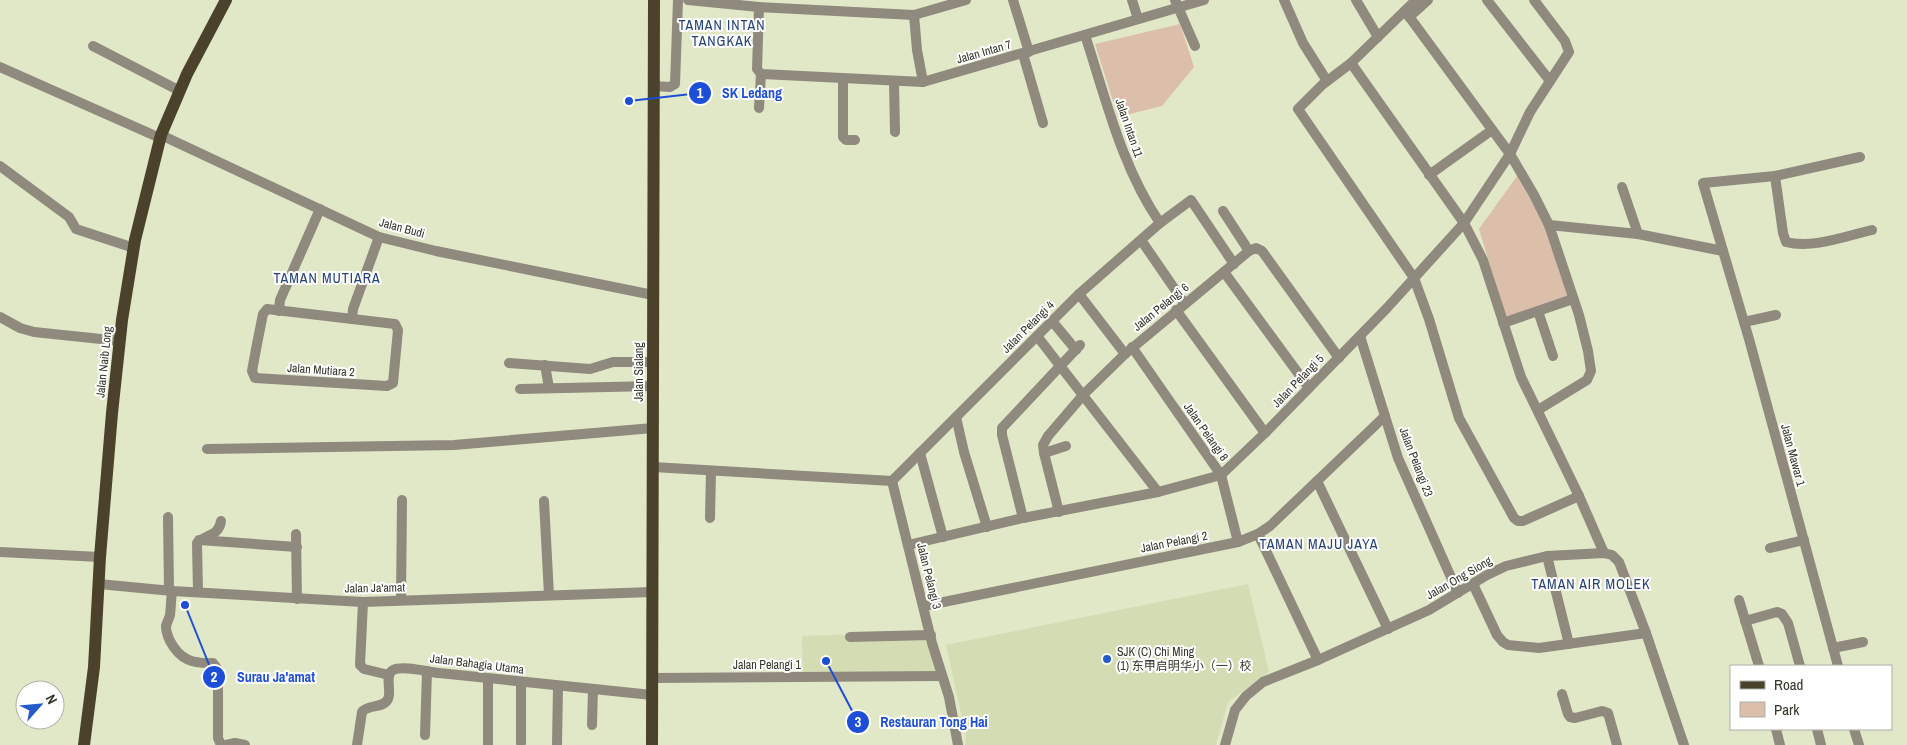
<svg xmlns="http://www.w3.org/2000/svg" width="1907" height="745" font-family="'Archivo Narrow','Noto Sans SC',sans-serif">
	<style>
		.built { fill: #d4dcb4 }
		.green { fill: #dbbfaa }
		.lines { fill: none; stroke-linecap: round; stroke-linejoin: round }
		.minor { stroke: #8f8a7d; stroke-width: 10 }
		.major { stroke: #4b422b; stroke-width: 12 }
		.poi-dot { fill: #245bc9; stroke: #fff; stroke-width: 2 }
		.labels { text-anchor: middle; dominant-baseline: central; stroke-width: 4; stroke-linejoin: round; paint-order: stroke }
		.street-label { font-size: 12px; fill: #333528; stroke: #fff }
		.poi-label { font-size: 12px; fill: #333528; stroke: #fff; text-anchor: start }
		.neighbourhood-label { font-size: 14px; letter-spacing: 1px; fill: #244178; stroke: #fff }
		.leader { fill: none; stroke: #1d4ed8; stroke-width: 2 }
		.callout-dot { fill: #1d4ed8; stroke: #fff; stroke-width: 2 }
		.mark-label { font-size: 15px; text-anchor: middle; font-weight: bold; fill: #fff }
		.callout-label { font-size: 14px; text-anchor: middle; font-weight: bold; fill: #1d4ed8; stroke: #fff; stroke-width: 4; stroke-linejoin: round; paint-order: stroke }
	</style>
	<rect width="100%" height="100%" fill="#e1e8c7"/>
	<!-- built -->
	<g class="built">
		<polygon points="1248,584 1269,672 1228,702 1216,745 965,745 966,736 946,645"/>
		<polygon points="927,632 940,679 803,680 802,636"/>
	</g>
	<!-- green -->
	<g class="green">
		<polygon points="1180,24 1194,67 1162,106 1118,117 1095,44"/>
		<polygon points="1517,176 1543,221 1569,296 1506,318 1479,229"/>
	</g>
	<g class="lines">
		<!-- minor -->
		<g class="minor">
			<polyline points="688,0 759,7 914,15 966,0"/>
			<polyline points="1013,0 1029,52"/>
			<polyline points="1132,0 1138,19"/>
			<polyline points="1175,0 1195,46"/>
			<polyline points="1284,0 1303,43 1327,81"/>
			<polyline points="1356,0 1378,37"/>
			<polyline points="1416,0 1351,63 1322,85 1298,109 1414,278 1429,319 1459,418 1514,518 1518,521 1523,521 1579,496"/>
			<polyline points="1487,0 1550,81"/>
			<polyline points="759,7 757,69 761,74 923,82 1204,0"/>
			<polyline points="1405,11 1510,154 1534,195 1549,225 1579,315 1588,351 1591,371 1587,380 1538,410"/>
			<polyline points="914,15 917,50 923,82"/>
			<polyline points="1409,17 1428,0"/>
			<path d="M1085,35C1106,99 1122,168 1160,223"/>
			<polyline points="93,46 180,91"/>
			<polyline points="1023,54 1043,123"/>
			<polyline points="1351,63 1464,223 1483,260 1521,377 1579,496 1604,553"/>
			<polyline points="0,67 160,138"/>
			<polyline points="843,79 843,137 846,140 855,140"/>
			<polyline points="894,81 895,132"/>
			<polyline points="654,86 670,87 675,84 678,0"/>
			<polyline points="759,108 761,74"/>
			<polyline points="161,135 379,237 436,251 653,295"/>
			<polyline points="0,166 69,217 76,229 134,248"/>
			<polyline points="1429,175 1492,130"/>
			<path d="M1775,176L1783,233L1786,242C1812,249 1846,236 1872,230"/>
			<polyline points="1622,187 1638,234"/>
			<polyline points="1223,211 1249,251"/>
			<polyline points="1549,225 1638,234 1723,251"/>
			<polyline points="1141,240 1185,304"/>
			<polyline points="1224,272 1309,388"/>
			<polyline points="1079,294 1125,354"/>
			<polygon points="267,309 395,324 398,330 393,383 387,386 255,378 252,371 257,344 263,314"/>
			<polyline points="1176,310 1265,433"/>
			<polyline points="279,311 280,300 320,209"/>
			<polyline points="1538,311 1553,356"/>
			<polyline points="0,317 20,328 34,332 120,341"/>
			<polyline points="352,319 353,309 379,237"/>
			<polyline points="1052,321 1076,350"/>
			<polyline points="1744,322 1776,315"/>
			<polyline points="1503,323 1573,299"/>
			<polyline points="1037,336 1158,492"/>
			<polyline points="1360,336 1398,458 1458,593"/>
			<polyline points="1132,347 1221,475 1238,542"/>
			<polyline points="509,363 590,369 613,362 653,362"/>
			<polyline points="545,365 549,388"/>
			<polyline points="520,389 653,386"/>
			<polyline points="956,417 964,452 987,527"/>
			<polyline points="207,449 454,445 653,428"/>
			<polyline points="920,453 943,537"/>
			<polyline points="1044,453 1066,446"/>
			<polyline points="653,467 892,481"/>
			<polyline points="892,481 1079,294 1160,223 1191,200 1234,264"/>
			<polyline points="892,481 932,643 949,697 958,745"/>
			<polyline points="1317,481 1388,629"/>
			<polyline points="544,501 549,595"/>
			<polyline points="1059,512 1044,453 1043,445 1048,436 1084,394 1125,354 1249,251 1256,248 1262,251 1339,358"/>
			<polyline points="168,517 169,590"/>
			<polyline points="710,518 711,471"/>
			<polyline points="1023,518 1002,435 1002,428 1080,345"/>
			<polyline points="296,534 297,599"/>
			<polyline points="1258,534 1318,660"/>
			<polyline points="199,540 297,547"/>
			<polyline points="908,545 1023,518 1158,492 1221,475 1265,433 1387,308 1464,223 1510,154 1530,112 1569,52 1565,41 1534,0"/>
			<polyline points="1770,548 1804,540"/>
			<polyline points="0,552 100,557"/>
			<polyline points="1547,556 1569,644"/>
			<polyline points="99,584 172,591 363,602 652,592"/>
			<polyline points="1473,584 1497,635 1503,642 1508,645 1539,648 1646,633"/>
			<path d="M172,591C171,599 171,607 170,615C169,619 167,622 166,626C166,632 168,637 170,641C180,660 193,664 213,663L218,670V738L221,745"/>
			<path d="M198,592L197,543C206,534 219,536 221,521"/>
			<polyline points="401,600 402,500"/>
			<polyline points="1739,600 1759,666"/>
			<polyline points="363,602 360,665 364,669 389,675"/>
			<polyline points="924,606 1238,542 1258,534 1270,526 1385,416"/>
			<polyline points="1745,621 1777,612 1782,614 1788,623 1800,666"/>
			<polyline points="850,637 931,635"/>
			<polyline points="1833,648 1863,642"/>
			<polyline points="1838,666 1749,339 1703,183 1775,176 1860,157"/>
			<polyline points="652,678 942,676"/>
			<polyline points="488,679 488,745"/>
			<polyline points="1562,694 1568,714 1570,717 1575,718 1602,711 1608,713 1617,745"/>
			<polyline points="592,725 593,689"/>
			<polyline points="1776,729 1780,745"/>
			<polyline points="1817,729 1821,745"/>
			<polyline points="1854,729 1859,745"/>
			<polyline points="425,735 427,671"/>
			<polyline points="521,743 521,682"/>
			<polyline points="226,745 235,743 245,745"/>
			<path d="M357,745L362,712C368,704 383,709 388,699C392,691 384,675 393,670C403,665 428,672 439,673C510,681 581,688 652,695"/>
			<polyline points="557,745 558,686"/>
			<polyline points="1225,745 1235,710 1246,696 1263,682 1318,660 1429,610 1487,575 1506,566 1547,556 1604,553 1612,555 1619,562 1646,633 1684,745"/>
		</g>
		<!-- major -->
		<g class="major">
			<polyline points="84,745 94,667 100,557 112,413 122,320 135,240 161,135 187,74 226,0"/>
			<polyline points="652,745 654,0"/>
		</g>
	</g>
	<!-- markers -->
	<circle class="poi-dot" cx="1107" cy="659" r="5"/>
	<g class="labels">
		<!-- street labels -->
		<g class="street-label">
			<text transform="translate(984 52) rotate(-16)">Jalan Intan 7</text>
			<text transform="translate(1129 128) rotate(71)">Jalan Intan 11</text>
			<text transform="translate(402 228) rotate(15)">Jalan Budi</text>
			<text transform="translate(1161 307) rotate(-39)">Jalan Pelangi 6</text>
			<text transform="translate(1028 327) rotate(-45)">Jalan Pelangi 4</text>
			<text transform="translate(104 362) rotate(-84)">Jalan Naib Long</text>
			<text transform="translate(321 370) rotate(4)">Jalan Mutiara 2</text>
			<text transform="translate(639 372) rotate(-90)">Jalan Sialang</text>
			<text transform="translate(1298 381) rotate(-46)">Jalan Pelangi 5</text>
			<text transform="translate(1206 432) rotate(55)">Jalan Pelangi 8</text>
			<text transform="translate(1793 455) rotate(75)">Jalan Mawar 1</text>
			<text transform="translate(1416 462) rotate(69)">Jalan Pelangi 23</text>
			<text transform="translate(1174 542) rotate(-11)">Jalan Pelangi 2</text>
			<text transform="translate(929 576) rotate(76)">Jalan Pelangi 3</text>
			<text transform="translate(1459 578) rotate(-30)">Jalan Ong Siong</text>
			<text transform="translate(375 588) rotate(-1)">Jalan Ja'amat</text>
			<text transform="translate(477 664) rotate(7)">Jalan Bahagia Utama</text>
			<text x="767" y="665">Jalan Pelangi 1</text>
		</g>
		<!-- poi labels -->
		<g class="poi-label">
			<text x="1117" y="652">SJK (C) Chi Ming<tspan x="1117" dy="14">(1) 东甲启明华小（一）校</tspan></text>
		</g>
		<!-- neighbourhood labels -->
		<g class="neighbourhood-label">
			<text x="722" y="25">TAMAN INTAN<tspan x="722" dy="16">TANGKAK</tspan></text>
			<text x="327" y="278">TAMAN MUTIARA</text>
			<text x="1319" y="544">TAMAN MAJU JAYA</text>
			<text x="1591" y="584">TAMAN AIR MOLEK</text>
		</g>
	</g>
	<!-- callouts -->
	<path class="leader" d="M629 101L700 93M185 605L214 677M826 661L858 722"/>
	<g class="callout-dot">
		<circle cx="629" cy="101" r="5"/>
		<circle cx="185" cy="605" r="5"/>
		<circle cx="826" cy="661" r="5"/>
		<circle cx="700" cy="93" r="12"/>
		<circle cx="214" cy="677" r="12"/>
		<circle cx="858" cy="722" r="12"/>
	</g>
	<g class="mark-label">
		<text x="700" y="98">1</text>
		<text x="214" y="682">2</text>
		<text x="858" y="727">3</text>
	</g>
	<g class="callout-label">
		<text x="752" y="98">SK Ledang</text>
		<text x="276" y="682">Surau Ja'amat</text>
		<text x="934" y="727">Restauran Tong Hai</text>
	</g>
	<!-- legend -->
	<rect x="1730" y="665" width="162" height="65" fill="#ffffff" stroke="#adaea9"/>
	<rect x="1740" y="681" width="25" height="8" fill="#4b422b" stroke="#adaea9"/>
	<text x="1774" y="690" font-size="15" fill="#333528">Road</text>
	<rect x="1740" y="702" width="25" height="15" fill="#dbbfaa" stroke="#adaea9"/>
	<text x="1774" y="715" font-size="15" fill="#333528">Park</text>
	<!-- north arrow -->
	<g transform="translate(40 705) rotate(63)"><circle r="24" fill="#ffffff" stroke="#adaea9"/>
	<path d="M0-4L9 19L0 12L-9 19Z" fill="#245bc9"/>
	<text y="-8" font-size="14" font-weight="bold" text-anchor="middle" fill="#333528">N</text>
	</g>
</svg>
